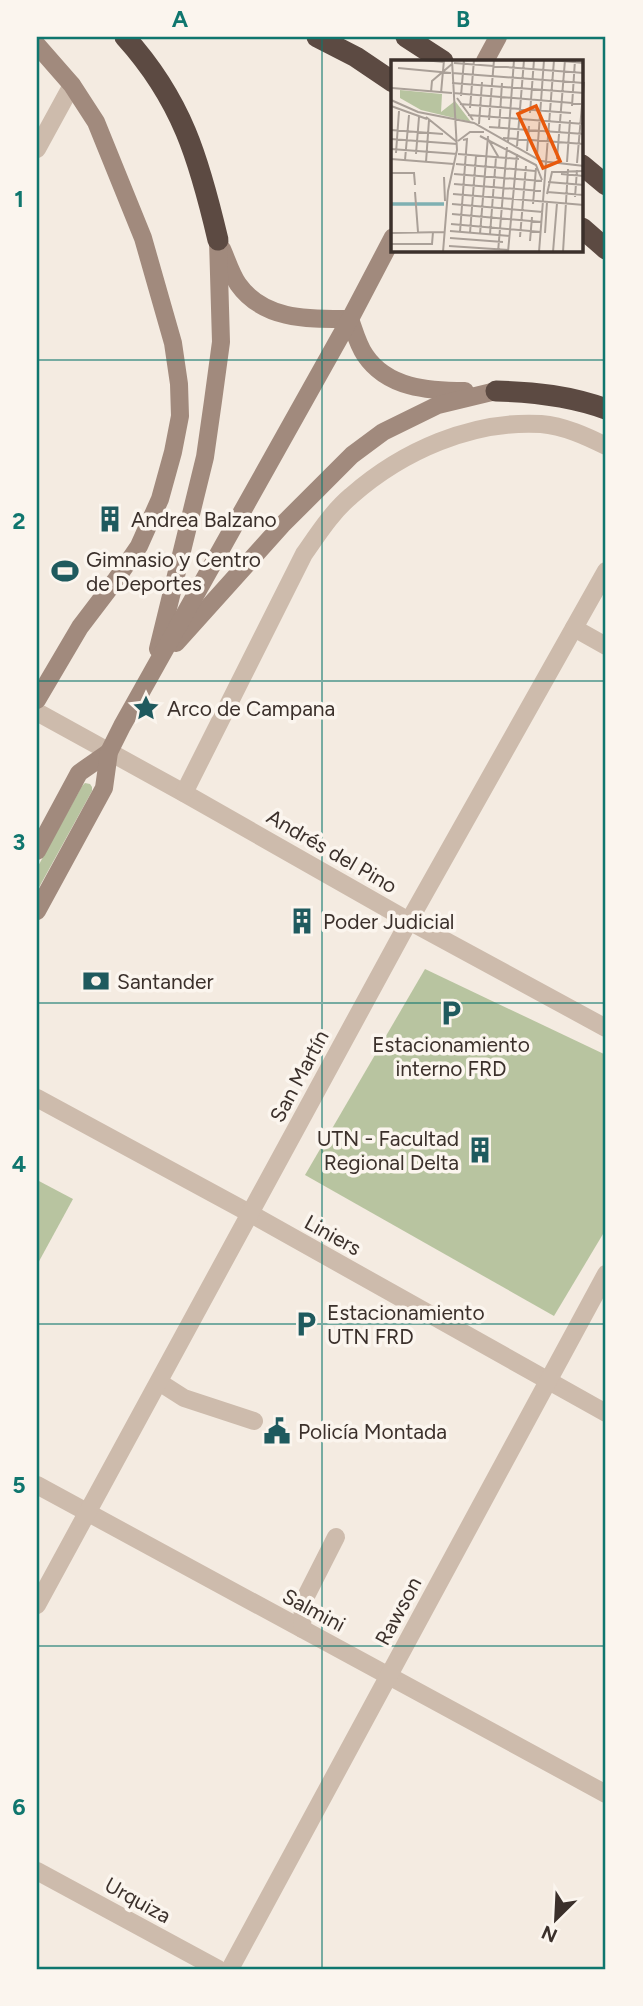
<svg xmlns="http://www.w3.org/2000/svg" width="643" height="2006" font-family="Figtree,sans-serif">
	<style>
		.green { fill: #b8c4a0 }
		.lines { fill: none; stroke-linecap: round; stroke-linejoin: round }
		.street { stroke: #cdbbac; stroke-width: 18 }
		.secondary { stroke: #a18a7d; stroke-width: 18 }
		.highway { stroke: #5c4a42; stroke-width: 21 }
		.grid { fill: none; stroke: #0f766e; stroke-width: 2; stroke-opacity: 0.55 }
		.labels { text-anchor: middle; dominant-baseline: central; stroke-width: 7; stroke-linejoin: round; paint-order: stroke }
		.poi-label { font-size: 21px; fill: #3b302b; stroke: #fbf5ee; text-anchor: start }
		.street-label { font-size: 21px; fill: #3b302b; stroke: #fbf5ee }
		.inset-river { fill: none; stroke: #7fb0b2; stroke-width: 3.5 }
		.inset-road { fill: none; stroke: #aaa098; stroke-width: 2 }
		.view { fill: #e8590c; fill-opacity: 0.15; stroke: #e8590c; stroke-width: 3.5 }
		.inset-edge { fill: none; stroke: #3b302b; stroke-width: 3.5 }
		.neatline { fill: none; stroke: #0f766e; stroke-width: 2.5 }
		.grid-label { font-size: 23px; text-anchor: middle; font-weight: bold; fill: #0f766e }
	</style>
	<rect width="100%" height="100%" fill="#f4ebe1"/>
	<!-- green -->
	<g class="green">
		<polygon points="85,783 90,784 92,787 92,791 37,891 37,868 82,786"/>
		<polygon points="425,969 606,1055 606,1229 554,1316 305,1175"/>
		<polygon points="37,1180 73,1199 37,1265"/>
	</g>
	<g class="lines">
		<!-- street -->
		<g class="street">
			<polyline points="37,149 72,85"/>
			<polyline points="574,628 606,646"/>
			<polyline points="37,712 184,793 409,921 606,1028"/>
			<path d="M184,793L304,554C318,534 332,512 351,496C402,451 472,420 541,424C564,426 586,436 606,446"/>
			<polyline points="37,1098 251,1214 606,1413"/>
			<polyline points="159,1382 184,1398 254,1421"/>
			<polyline points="37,1485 606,1794"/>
			<polyline points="37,1605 409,921 606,571"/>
			<polyline points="302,1629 303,1602 336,1537"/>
			<polyline points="37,1871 218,1969"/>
			<polyline points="230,1969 606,1274"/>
		</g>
		<!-- secondary -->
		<g class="secondary">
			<polyline points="37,45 72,85 96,122 143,238 173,343 179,384 180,416 173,452 160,499 139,546 115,581 80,627 37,700"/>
			<polyline points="485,61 498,37"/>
			<path d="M222,249C227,260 231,274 238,284C264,321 310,319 350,319"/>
			<path d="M350,319C354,330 358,345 365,355C387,388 428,391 465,391"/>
			<polyline points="176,643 282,525 352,455 383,432 438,405 496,391"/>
			<polyline points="158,649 205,457 213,401 221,342 218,240"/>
			<polyline points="37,851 79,773 109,752"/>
			<polyline points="37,911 104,788 109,752 122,726 350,319 393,237"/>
		</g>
		<!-- highway -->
		<g class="highway">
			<path d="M125,37C182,100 199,159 218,240"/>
			<polyline points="317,37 356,57 393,82"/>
			<polyline points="406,37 443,61"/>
			<polyline points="582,165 606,185"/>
			<polyline points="582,228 606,249"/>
			<path d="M496,391C535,392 570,396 606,409"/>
		</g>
	</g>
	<!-- grid -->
	<path class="grid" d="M322,37V1969M37,360H606M37,681H606M37,1003H606M37,1324H606M37,1646H606"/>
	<!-- icons -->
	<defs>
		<g id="building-bare" transform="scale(2.1)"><path d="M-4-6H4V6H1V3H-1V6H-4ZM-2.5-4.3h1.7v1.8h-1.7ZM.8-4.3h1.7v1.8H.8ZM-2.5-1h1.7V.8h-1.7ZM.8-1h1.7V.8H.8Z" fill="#1f5a5e" stroke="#fbf5ee" stroke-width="2.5" paint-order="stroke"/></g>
		<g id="stadium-bare" transform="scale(2.1)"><path d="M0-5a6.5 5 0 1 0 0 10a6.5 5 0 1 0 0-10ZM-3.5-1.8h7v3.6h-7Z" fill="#1f5a5e" stroke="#fbf5ee" stroke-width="2.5" paint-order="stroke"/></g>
		<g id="sight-bare" transform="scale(2.1)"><path d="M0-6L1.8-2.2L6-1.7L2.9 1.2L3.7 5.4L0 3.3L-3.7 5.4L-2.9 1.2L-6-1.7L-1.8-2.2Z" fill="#1f5a5e" stroke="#fbf5ee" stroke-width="2.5" paint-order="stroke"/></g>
		<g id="bank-bare" transform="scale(2.1)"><path d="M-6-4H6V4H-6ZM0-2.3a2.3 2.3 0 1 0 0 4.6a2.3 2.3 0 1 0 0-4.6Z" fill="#1f5a5e" stroke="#fbf5ee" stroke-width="2.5" paint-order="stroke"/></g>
		<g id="parking-bare" transform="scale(2.1)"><path d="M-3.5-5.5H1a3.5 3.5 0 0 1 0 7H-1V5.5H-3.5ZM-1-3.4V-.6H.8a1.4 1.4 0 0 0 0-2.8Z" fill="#1f5a5e" stroke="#fbf5ee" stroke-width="2.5" paint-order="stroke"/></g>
		<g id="civic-bare" transform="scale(2.1)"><path d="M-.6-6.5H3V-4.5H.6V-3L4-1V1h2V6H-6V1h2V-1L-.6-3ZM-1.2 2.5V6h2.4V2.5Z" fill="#1f5a5e" stroke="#fbf5ee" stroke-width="2.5" paint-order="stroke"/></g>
	</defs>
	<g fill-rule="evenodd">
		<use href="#building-bare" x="110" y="519"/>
		<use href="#stadium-bare" x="65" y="571"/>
		<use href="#sight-bare" x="146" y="708"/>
		<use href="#building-bare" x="302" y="921"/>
		<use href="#bank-bare" x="96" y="981"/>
		<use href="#parking-bare" x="451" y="1013"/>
		<use href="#building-bare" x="480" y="1150"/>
		<use href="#parking-bare" x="306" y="1324"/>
		<use href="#civic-bare" x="277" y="1431"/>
	</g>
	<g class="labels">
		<!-- poi labels -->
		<g class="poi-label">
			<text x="131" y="519">Andrea Balzano</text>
			<text x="86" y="559">Gimnasio y Centro<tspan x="86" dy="24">de Deportes</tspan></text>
			<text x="167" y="708">Arco de Campana</text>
			<text x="323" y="921">Poder Judicial</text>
			<text x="117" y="981">Santander</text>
			<text x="451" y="1044" text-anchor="middle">Estacionamiento<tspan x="451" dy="24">interno FRD</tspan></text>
			<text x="459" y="1138" text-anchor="end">UTN - Facultad<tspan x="459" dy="24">Regional Delta</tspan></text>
			<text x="327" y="1312">Estacionamiento<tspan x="327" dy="24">UTN FRD</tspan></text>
			<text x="298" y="1431">Policía Montada</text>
		</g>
		<!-- street labels -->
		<g class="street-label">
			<text transform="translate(332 851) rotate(30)">Andrés del Pino</text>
			<text transform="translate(299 1076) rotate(-62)">San Martín</text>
			<text transform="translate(333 1235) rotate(29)">Liniers</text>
			<text transform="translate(314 1610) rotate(28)">Salmini</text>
			<text transform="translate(398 1611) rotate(-62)">Rawson</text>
			<text transform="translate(138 1900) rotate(29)">Urquiza</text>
		</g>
	</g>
	<!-- overview -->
	<g transform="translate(391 60)">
		<rect width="192" height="192" fill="#f4ebe1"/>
		<path d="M9,30L51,34L50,52L64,41L80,62L30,50L9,38Z" fill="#b8c4a0"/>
		<path class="inset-river" d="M0,144H53"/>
		<path class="inset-road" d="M32,0L53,2M160,0L193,3M63,3L193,13M7,8L60,13M61,13L193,23M61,23L193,33M1,28L61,33M40,32L41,21L61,4M50,33L53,0M62,33L193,44M70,36L73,0M66,38L82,60M0,40L27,52L83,63L150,101L193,106M69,44L180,53M0,46L36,59M181,46L184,0M79,48L83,0M139,53L143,0M77,55L193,64M35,57L66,82M98,60L103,0M88,64L91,22M98,67L193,74M108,69L111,23M0,70L52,74M89,76L145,105L151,120M112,78L193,84M0,79L66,84M97,79L108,98M67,81L79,72H93M117,82L123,0M126,86L133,0M0,89L66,94M136,91L138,66M5,93L8,51M25,94L28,57M67,94L128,99M146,96L153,0M0,99L63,104M166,99L174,0M14,100L18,55M35,102L38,60M176,102L179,60M186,103L193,22M65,104L144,111M0,113H23L24,125M63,114L151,121M170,114L193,116M53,117L54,141M157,122L193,125M63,124L150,131M24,132L27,172M156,132L193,135M62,134L193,145M156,134L161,112L193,111M184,137L186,110M61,144L152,152M142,144L145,108M61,154L151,162M60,164L150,172M59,171L119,176M69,172L76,79L72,80M0,173L53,172M79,173L85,96M154,173L156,142M89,174L97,76M99,174L105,97M129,177L135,106M59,178L112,182M139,181L141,157M0,184H41L42,172M58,186L118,190M52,192L57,131L66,90L61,0M107,192L116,87M117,192L126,94M148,192L163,0M162,192L166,143M172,192L177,109"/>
		<path class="view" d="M145,46L169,101L152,108L127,54Z"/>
		<rect width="192" height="192" class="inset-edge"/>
	</g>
	<!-- border -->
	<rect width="643" height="2006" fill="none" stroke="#fbf5ee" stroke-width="77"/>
	<!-- north arrow -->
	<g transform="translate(556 1919) rotate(204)" stroke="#fbf5ee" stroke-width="5" paint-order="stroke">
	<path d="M0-5L12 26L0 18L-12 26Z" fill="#3b302b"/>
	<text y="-10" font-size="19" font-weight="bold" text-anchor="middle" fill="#3b302b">N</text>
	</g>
	<rect x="38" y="38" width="566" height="1930" class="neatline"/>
	<g class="grid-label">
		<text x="180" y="27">A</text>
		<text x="463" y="27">B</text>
		<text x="19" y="207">1</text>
		<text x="19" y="529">2</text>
		<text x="19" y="850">3</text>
		<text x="19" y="1172">4</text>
		<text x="19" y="1493">5</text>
		<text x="19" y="1815">6</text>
	</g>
</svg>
